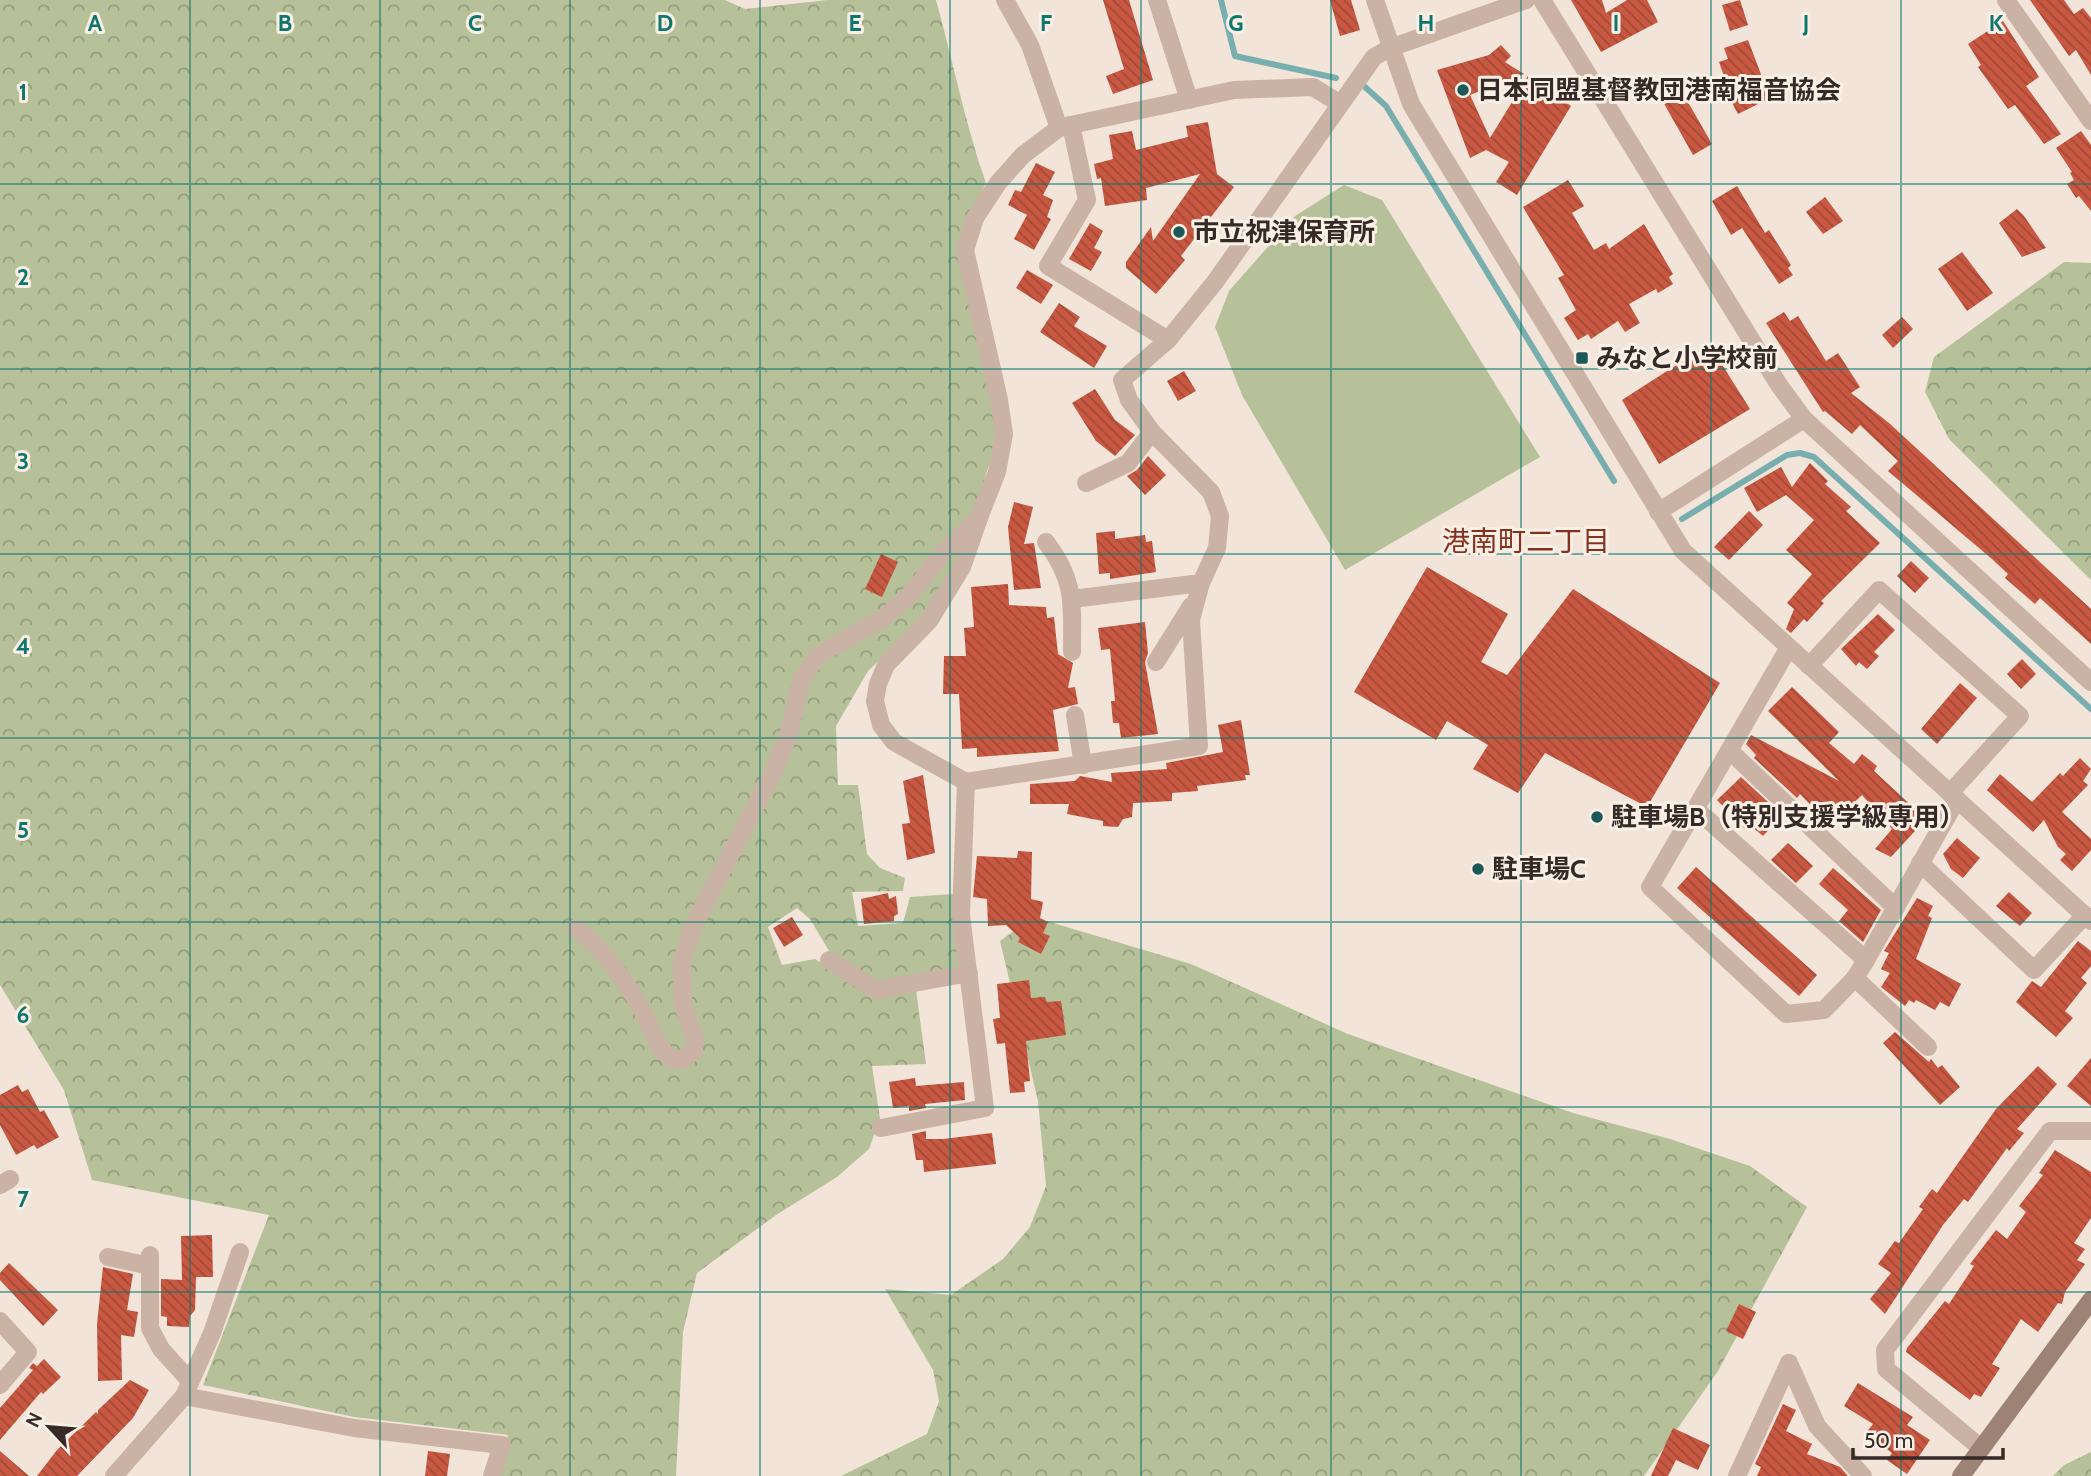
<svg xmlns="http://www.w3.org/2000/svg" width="2091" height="1476" font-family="Cabin,'Noto Sans JP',sans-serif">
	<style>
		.green { fill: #b6c199 }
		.forest { fill: url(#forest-crowns) }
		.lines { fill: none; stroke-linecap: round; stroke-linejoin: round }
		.stream { stroke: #78afae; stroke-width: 6 }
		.building { fill: url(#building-back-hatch) }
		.street { stroke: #cab3a5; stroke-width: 18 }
		.secondary { stroke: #9d8276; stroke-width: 18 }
		.grid { fill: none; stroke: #0f766e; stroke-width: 2; stroke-opacity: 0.55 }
		.poi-dot { fill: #1b5857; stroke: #f9efe5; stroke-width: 2.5 }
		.labels { text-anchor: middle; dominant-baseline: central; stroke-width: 6; stroke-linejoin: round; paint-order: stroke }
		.poi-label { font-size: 26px; font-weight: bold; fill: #352a26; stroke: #f9efe5; text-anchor: start }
		.neighbourhood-label { font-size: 28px; fill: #86301e; stroke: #f9efe5 }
		.grid-label { font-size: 23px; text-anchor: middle; font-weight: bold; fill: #0f766e; stroke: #f9efe5; stroke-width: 6; stroke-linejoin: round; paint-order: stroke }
	</style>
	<defs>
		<pattern id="forest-crowns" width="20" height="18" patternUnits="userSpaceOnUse" patternTransform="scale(1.75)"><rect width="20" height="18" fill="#b6c199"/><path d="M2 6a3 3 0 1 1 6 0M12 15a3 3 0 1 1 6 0" fill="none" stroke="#959d7d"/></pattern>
		<pattern id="building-back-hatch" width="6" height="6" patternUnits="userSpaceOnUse" patternTransform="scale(1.75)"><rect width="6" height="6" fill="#c85841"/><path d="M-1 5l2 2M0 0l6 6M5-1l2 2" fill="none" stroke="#a34936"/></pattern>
	</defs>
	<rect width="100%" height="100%" fill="#f2e4d9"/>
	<!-- green -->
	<polygon class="green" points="1344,185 1382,200 1540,457 1345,570 1242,395 1215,327 1229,291 1295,216"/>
	<!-- forest -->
	<g class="forest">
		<path d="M0,0H725L745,9L827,0H936C953,61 965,124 986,183L963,232L999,434L957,565L925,618L868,671L836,726L838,785H858L867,854L880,868L905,878L903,891L852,892L858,926L903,923L910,897L953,894L962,969L881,985L829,951L810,919L797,908L768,927L782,965L815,959L873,995L916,990L926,1064L872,1066L880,1118L869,1149L837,1177L776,1215L697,1273L683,1332L676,1476H497L508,1435L354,1417L203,1385L269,1215L92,1180L64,1090L0,985Z"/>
		<polygon points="2064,262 2091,263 2091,580 1949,439 1925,392 1934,357"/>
		<polygon points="1033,917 1191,964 1348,1034 1573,1113 1670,1139 1750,1166 1807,1207 1718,1371 1644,1476 841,1476 927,1434 939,1401 933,1370 885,1289 951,1295 1003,1259 1030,1227 1046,1186 1038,1101 1000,941"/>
		<polygon points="2091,1452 2091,1476 2053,1476 2064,1465"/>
	</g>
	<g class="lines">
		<!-- stream -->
		<g class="stream">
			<polyline points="1221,0 1235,56 1336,78"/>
			<polyline points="1365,87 1386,106 1614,481"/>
			<polyline points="1682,519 1787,455 1800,453 1814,457 2091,709"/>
		</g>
	</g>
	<!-- building -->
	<g class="building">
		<polygon points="1103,0 1129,0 1153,80 1113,94 1106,76 1124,69"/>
		<polygon points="1330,0 1351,0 1360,30 1340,36"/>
		<polygon points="1571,0 1602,0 1606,13 1627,0 1647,0 1658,22 1601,52"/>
		<polygon points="1740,0 1748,25 1730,31 1722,5"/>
		<polygon points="2030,0 2064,0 2074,14 2083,8 2091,18 2091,75 2076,50 2069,56"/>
		<polygon points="2003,21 2039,77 2026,86 2061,134 2044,144 2015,105 2008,109 1978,67 1981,65 1968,44"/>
		<polygon points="1748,40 1770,98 1738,114 1728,95 1730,93 1719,62 1728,59 1724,48"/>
		<polygon points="1501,45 1511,56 1505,62 1524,74 1470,95 1490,138 1528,76 1571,106 1517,195 1496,182 1509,162 1486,150 1470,158 1437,70 1489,55"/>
		<polygon points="1681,90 1712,144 1693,155 1662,100"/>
		<polygon points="1208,122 1217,174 1234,187 1181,256 1185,260 1156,294 1126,268 1126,262 1151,227 1153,241 1200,174 1146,188 1147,200 1105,206 1101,178 1097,179 1094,164 1113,159 1109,135 1132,131 1136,150 1188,137 1186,126"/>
		<polygon points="2081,131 2091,145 2091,211 2079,196 2076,198 2067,184 2074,180 2070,173 2072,172 2056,148"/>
		<polygon points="1036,163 1055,172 1043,195 1053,200 1047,217 1051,219 1034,250 1014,239 1027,215 1008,205 1015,190 1021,192"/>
		<polygon points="1568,180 1584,206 1572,213 1594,250 1606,243 1609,249 1644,224 1673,274 1669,277 1673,284 1658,293 1656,289 1629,304 1640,323 1625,332 1618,321 1591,339 1588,334 1578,340 1564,318 1576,310 1558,278 1564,275 1523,207"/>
		<polygon points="1737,186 1765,233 1769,230 1791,265 1788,268 1793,275 1779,284 1742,228 1731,235 1712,201"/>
		<polygon points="1825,197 1843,221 1823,234 1806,212"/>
		<polygon points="2017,209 2024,216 2046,248 2022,257 1999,223"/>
		<polygon points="1090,223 1103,231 1094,248 1102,252 1091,271 1069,259"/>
		<polygon points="1962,252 1993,293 1967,311 1938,269"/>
		<polygon points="1027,270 1053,285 1041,304 1016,288"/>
		<polygon points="1059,303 1080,317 1074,326 1107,346 1094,368 1040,332"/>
		<polygon points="1784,312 1790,321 1798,316 1826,361 1838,353 1860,387 1851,393 1889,423 2091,609 2091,644 2040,598 2035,604 2005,578 2008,574 1992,559 1888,471 1898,461 1860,425 1852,434 1825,411 1823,412 1766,323"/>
		<polygon points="1902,317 1913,329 1893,348 1882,335"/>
		<polygon points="1709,344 1750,409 1659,464 1622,400"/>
		<polygon points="1184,371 1196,391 1178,401 1167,381"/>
		<polygon points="1095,389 1115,420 1135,435 1115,456 1096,441 1072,403"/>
		<polygon points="1148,456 1166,475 1145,495 1127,476 1137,470"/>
		<polygon points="1810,463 1828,481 1825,484 1851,507 1846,511 1880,543 1821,601 1824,603 1807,622 1804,619 1791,633 1786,629 1794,609 1787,603 1812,574 1786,550 1814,520 1786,495 1757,512 1744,488 1781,467 1792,487"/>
		<polygon points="1014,502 1033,507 1024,544 1034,543 1041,588 1014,590 1008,527"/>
		<polygon points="1749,511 1763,525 1729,560 1714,547"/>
		<polygon points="1115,531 1115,539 1145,535 1146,542 1152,541 1156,572 1110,579 1110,573 1099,574 1096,533"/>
		<polygon points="881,554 898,562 882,597 865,589"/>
		<polygon points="1911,561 1929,578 1915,593 1897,576"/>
		<polygon points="1427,567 1508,614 1481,662 1507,675 1573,589 1720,683 1647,807 1545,753 1518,793 1473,769 1488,745 1447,721 1436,740 1354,692"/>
		<polygon points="1008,584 1009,605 1046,607 1047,618 1054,617 1058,654 1073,663 1068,688 1075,687 1078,704 1053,710 1059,751 977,757 977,748 962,749 959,694 943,694 944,656 966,656 964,628 974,627 971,587"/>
		<polygon points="1878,614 1895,630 1874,652 1879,656 1867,669 1859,662 1856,666 1841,649"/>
		<polygon points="1145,622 1148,653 1145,662 1158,734 1121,738 1119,723 1113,723 1111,701 1115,701 1110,649 1101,650 1098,628"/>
		<polygon points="2022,659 2036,674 2021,689 2007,674"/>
		<polygon points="1960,683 1977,698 1937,744 1921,729"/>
		<polygon points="1792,687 1839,732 1829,743 1854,764 1862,754 1877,766 1874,771 1926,819 1891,857 1875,849 1892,829 1862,795 1830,825 1800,794 1797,798 1754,758 1756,755 1746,744 1751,735 1839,781 1768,711"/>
		<polygon points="1241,720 1250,775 1245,775 1246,780 1197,786 1198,791 1172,793 1172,801 1133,803 1132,817 1123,819 1118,827 1103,826 1103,821 1067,814 1069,804 1030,804 1030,784 1075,781 1080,776 1112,782 1111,773 1167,769 1166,763 1223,752 1218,725"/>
		<polygon points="2080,758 2091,769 2083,781 2088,785 2062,812 2091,839 2091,850 2072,871 2060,860 2066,854 2058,847 2044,820 2033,832 1987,790 2000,774 2032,802 2060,773 2063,776"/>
		<polygon points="923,775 935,853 907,860 902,824 910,823 903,781"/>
		<polygon points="1741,777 1782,815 1763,836 1751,826 1747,831 1717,800"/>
		<polygon points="1957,838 1980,858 1963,878 1951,869 1943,854"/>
		<polygon points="1788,843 1813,866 1796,883 1771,860"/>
		<polygon points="1018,851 1032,852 1031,899 1043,902 1040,918 1048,922 1043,933 1050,936 1041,954 1018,942 1020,938 1006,925 988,926 987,899 973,897 977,856 1017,858"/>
		<polygon points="1696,867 1817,975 1799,996 1677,888"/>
		<polygon points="1833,868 1881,910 1863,942 1839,921 1848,910 1819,884"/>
		<polygon points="2009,892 2032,913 2020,926 1996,906"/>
		<polygon points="888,893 889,899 896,896 898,914 894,916 894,921 864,924 861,899"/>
		<polygon points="1917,898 1933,906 1928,916 1932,918 1916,959 1961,984 1949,1007 1940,1002 1935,1010 1916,1000 1914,1003 1909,1000 1905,1006 1881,987 1890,973 1881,969 1889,953 1884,951"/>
		<polygon points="792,917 803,935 784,947 773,928"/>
		<polygon points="2078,941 2091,951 2091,966 2081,978 2087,983 2065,1011 2073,1018 2056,1037 2016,1002 2032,981 2041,987"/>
		<polygon points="1029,980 1031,998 1045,997 1046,1002 1061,1001 1066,1035 1026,1041 1030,1081 1024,1082 1025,1092 1010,1093 1005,1043 997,1044 993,1019 1000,1018 997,984"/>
		<polygon points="1895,1032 1929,1062 1931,1059 1938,1068 1942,1065 1960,1087 1940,1105 1883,1043"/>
		<polygon points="2091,1058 2091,1106 2067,1086"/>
		<polygon points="2038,1066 2057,1084 2017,1129 2024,1133 2009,1151 2007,1148 1968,1202 1964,1199 1943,1225 1885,1314 1870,1299 1891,1273 1878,1264 1895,1241 1899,1243 1923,1209 1919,1207 1932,1189 1937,1193 1996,1109"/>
		<polygon points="915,1078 916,1086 964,1082 965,1100 925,1104 926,1108 909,1111 909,1106 893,1108 889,1082"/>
		<polygon points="18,1085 22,1092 28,1089 40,1112 44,1110 59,1137 37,1149 34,1145 16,1155 0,1125 0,1095"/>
		<polygon points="926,1131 926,1139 943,1139 992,1133 996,1164 924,1172 923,1160 916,1160 912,1134"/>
		<polygon points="2055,1150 2091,1172 2091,1218 2074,1243 2085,1249 2077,1260 2085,1264 2065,1292 2062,1304 2058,1303 2038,1332 2021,1319 1992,1364 2000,1368 1981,1397 1974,1394 1970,1400 1906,1352 1907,1348 1945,1301 1949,1304 1974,1266 1970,1264 1996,1230 2007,1239 2026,1212 2019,1206 2043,1175 2039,1173"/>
		<polygon points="212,1235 213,1277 196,1277 195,1310 190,1316 189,1327 167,1326 167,1317 161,1316 161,1279 182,1280 181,1236"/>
		<polygon points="9,1263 58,1310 43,1326 0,1280 0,1273"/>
		<polygon points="103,1267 133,1274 127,1310 138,1312 134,1337 121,1335 122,1380 98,1381 97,1324"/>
		<polygon points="1739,1304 1756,1312 1743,1339 1726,1331"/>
		<polygon points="44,1359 61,1377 43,1394 41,1392 0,1440 0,1408 33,1370 29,1368 33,1363 37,1366"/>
		<polygon points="130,1380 149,1390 133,1418 77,1476 37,1476 57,1450 96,1412 98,1414 98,1410"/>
		<polygon points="1858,1383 1913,1417 1907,1425 1930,1440 1907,1474 1887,1460 1892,1453 1866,1433 1873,1424 1844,1406"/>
		<polygon points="1783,1404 1796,1410 1786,1431 1812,1444 1807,1454 1840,1467 1848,1476 1757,1476 1761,1467 1755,1464"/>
		<polygon points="1673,1428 1710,1445 1698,1470 1676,1460 1668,1476 1651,1476"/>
		<polygon points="0,1451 29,1476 0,1476"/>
		<polygon points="428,1451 450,1454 447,1476 425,1476"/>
	</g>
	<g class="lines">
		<!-- street -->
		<g class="street">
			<polyline points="1005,0 1030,45 1059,128 1070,125"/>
			<polyline points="1157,0 1189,100"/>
			<polyline points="1375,0 1411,104 1683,551 2091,921"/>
			<polyline points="1542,0 1779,385 1804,419 2091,682"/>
			<polyline points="2006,0 2091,121"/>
			<polyline points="1168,340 1048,266 1087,200 1071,125 1234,90 1313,87 1339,103"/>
			<polyline points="1086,483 1128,463 1152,432"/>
			<polyline points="1658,512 1804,419"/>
			<polyline points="979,518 962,567 929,621 886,665 878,684 875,701 881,725 894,742 966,782 1199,746 1191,620 1201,583 1217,548 1220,516 1211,492 1152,432 1129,400 1122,380 1168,340 1215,282 1374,57 1390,48 1526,0"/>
			<path d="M1046,542C1076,581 1072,605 1072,652"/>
			<polyline points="1072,599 1201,583"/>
			<polyline points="1788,649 1650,887 1786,1014 1824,1010 1855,978 1866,960"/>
			<polyline points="1156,662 1191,606"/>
			<polyline points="1809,666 1879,590 2020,716 1950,793"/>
			<polyline points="1075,715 1083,765"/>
			<polyline points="1731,752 1896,908"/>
			<polyline points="1697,810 1866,960 1957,799"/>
			<polyline points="1920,863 2034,970 2085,915"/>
			<path d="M575,928C603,947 628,984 644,1014C654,1032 656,1048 673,1060L684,1059L694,1051L695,1039L683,1005L682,961L692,929L774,770L789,734L801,680L817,656L885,617L909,596L944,552L979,518L997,472L1004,434L999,400L965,250L975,218L998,183L1023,155L1059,128"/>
			<polyline points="829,960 876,990 969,973"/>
			<polyline points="1855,978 1928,1047"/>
			<polyline points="881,1128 985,1108 961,915 966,782"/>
			<polyline points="0,1185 10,1179"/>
			<polyline points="150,1255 150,1328 161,1349 190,1381"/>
			<polyline points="108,1257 150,1266"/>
			<polyline points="0,1321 28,1352 0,1385"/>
			<polyline points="1789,1363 1817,1426 1863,1476"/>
			<polyline points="184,1396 354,1428 502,1445 492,1476"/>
			<polyline points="1981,1448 1886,1369 1885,1350 2050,1131 2091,1131"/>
			<polyline points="114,1476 184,1396 212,1333 240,1252"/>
			<polyline points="1737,1476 1789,1363"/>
		</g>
		<!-- secondary -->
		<polyline class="secondary" points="1961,1476 2091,1300"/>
	</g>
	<!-- grid -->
	<path class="grid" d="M190,0V1476M380,0V1476M570,0V1476M760,0V1476M950,0V1476M1141,0V1476M1331,0V1476M1521,0V1476M1711,0V1476M1901,0V1476M0,184H2091M0,369H2091M0,554H2091M0,738H2091M0,922H2091M0,1107H2091M0,1292H2091"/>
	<!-- markers -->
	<g class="poi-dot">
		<circle cx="1463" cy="90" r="7"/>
		<circle cx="1179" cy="232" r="7"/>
		<rect x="1575" y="351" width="14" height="14" rx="3.5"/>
		<circle cx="1597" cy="817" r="7"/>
		<circle cx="1478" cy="869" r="7"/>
	</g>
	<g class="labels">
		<!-- poi labels -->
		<g class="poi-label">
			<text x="1477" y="90">日本同盟基督教団港南福音協会</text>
			<text x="1193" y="232">市立祝津保育所</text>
			<text x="1596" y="358">みなと小学校前</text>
			<text x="1611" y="817">駐車場B（特別支援学級専用）</text>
			<text x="1492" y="869">駐車場C</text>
		</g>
		<!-- neighbourhood labels -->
		<g class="neighbourhood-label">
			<text x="1526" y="541">港南町二丁目</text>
		</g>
	</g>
	<g class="grid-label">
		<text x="95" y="31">A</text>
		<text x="285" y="31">B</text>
		<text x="475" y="31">C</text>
		<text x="665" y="31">D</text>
		<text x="855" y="31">E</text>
		<text x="1046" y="31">F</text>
		<text x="1236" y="31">G</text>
		<text x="1426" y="31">H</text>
		<text x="1616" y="31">I</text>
		<text x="1806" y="31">J</text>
		<text x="1996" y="31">K</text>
		<text x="23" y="100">1</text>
		<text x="23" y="285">2</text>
		<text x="23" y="469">3</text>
		<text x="23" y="654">4</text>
		<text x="23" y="838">5</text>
		<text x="23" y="1023">6</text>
		<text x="23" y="1207">7</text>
	</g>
	<!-- north arrow -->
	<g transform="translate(49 1427) rotate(296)" stroke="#f9efe5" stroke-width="5" paint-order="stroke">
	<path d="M0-5L12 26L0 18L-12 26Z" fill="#352a26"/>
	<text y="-10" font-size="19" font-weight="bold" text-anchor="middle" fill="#352a26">N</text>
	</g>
	<!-- scale -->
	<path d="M1853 1448v10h150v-10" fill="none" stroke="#352a26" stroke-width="3.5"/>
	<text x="1864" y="1448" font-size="21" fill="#352a26" stroke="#f9efe5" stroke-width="5" paint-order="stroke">50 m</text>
</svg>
